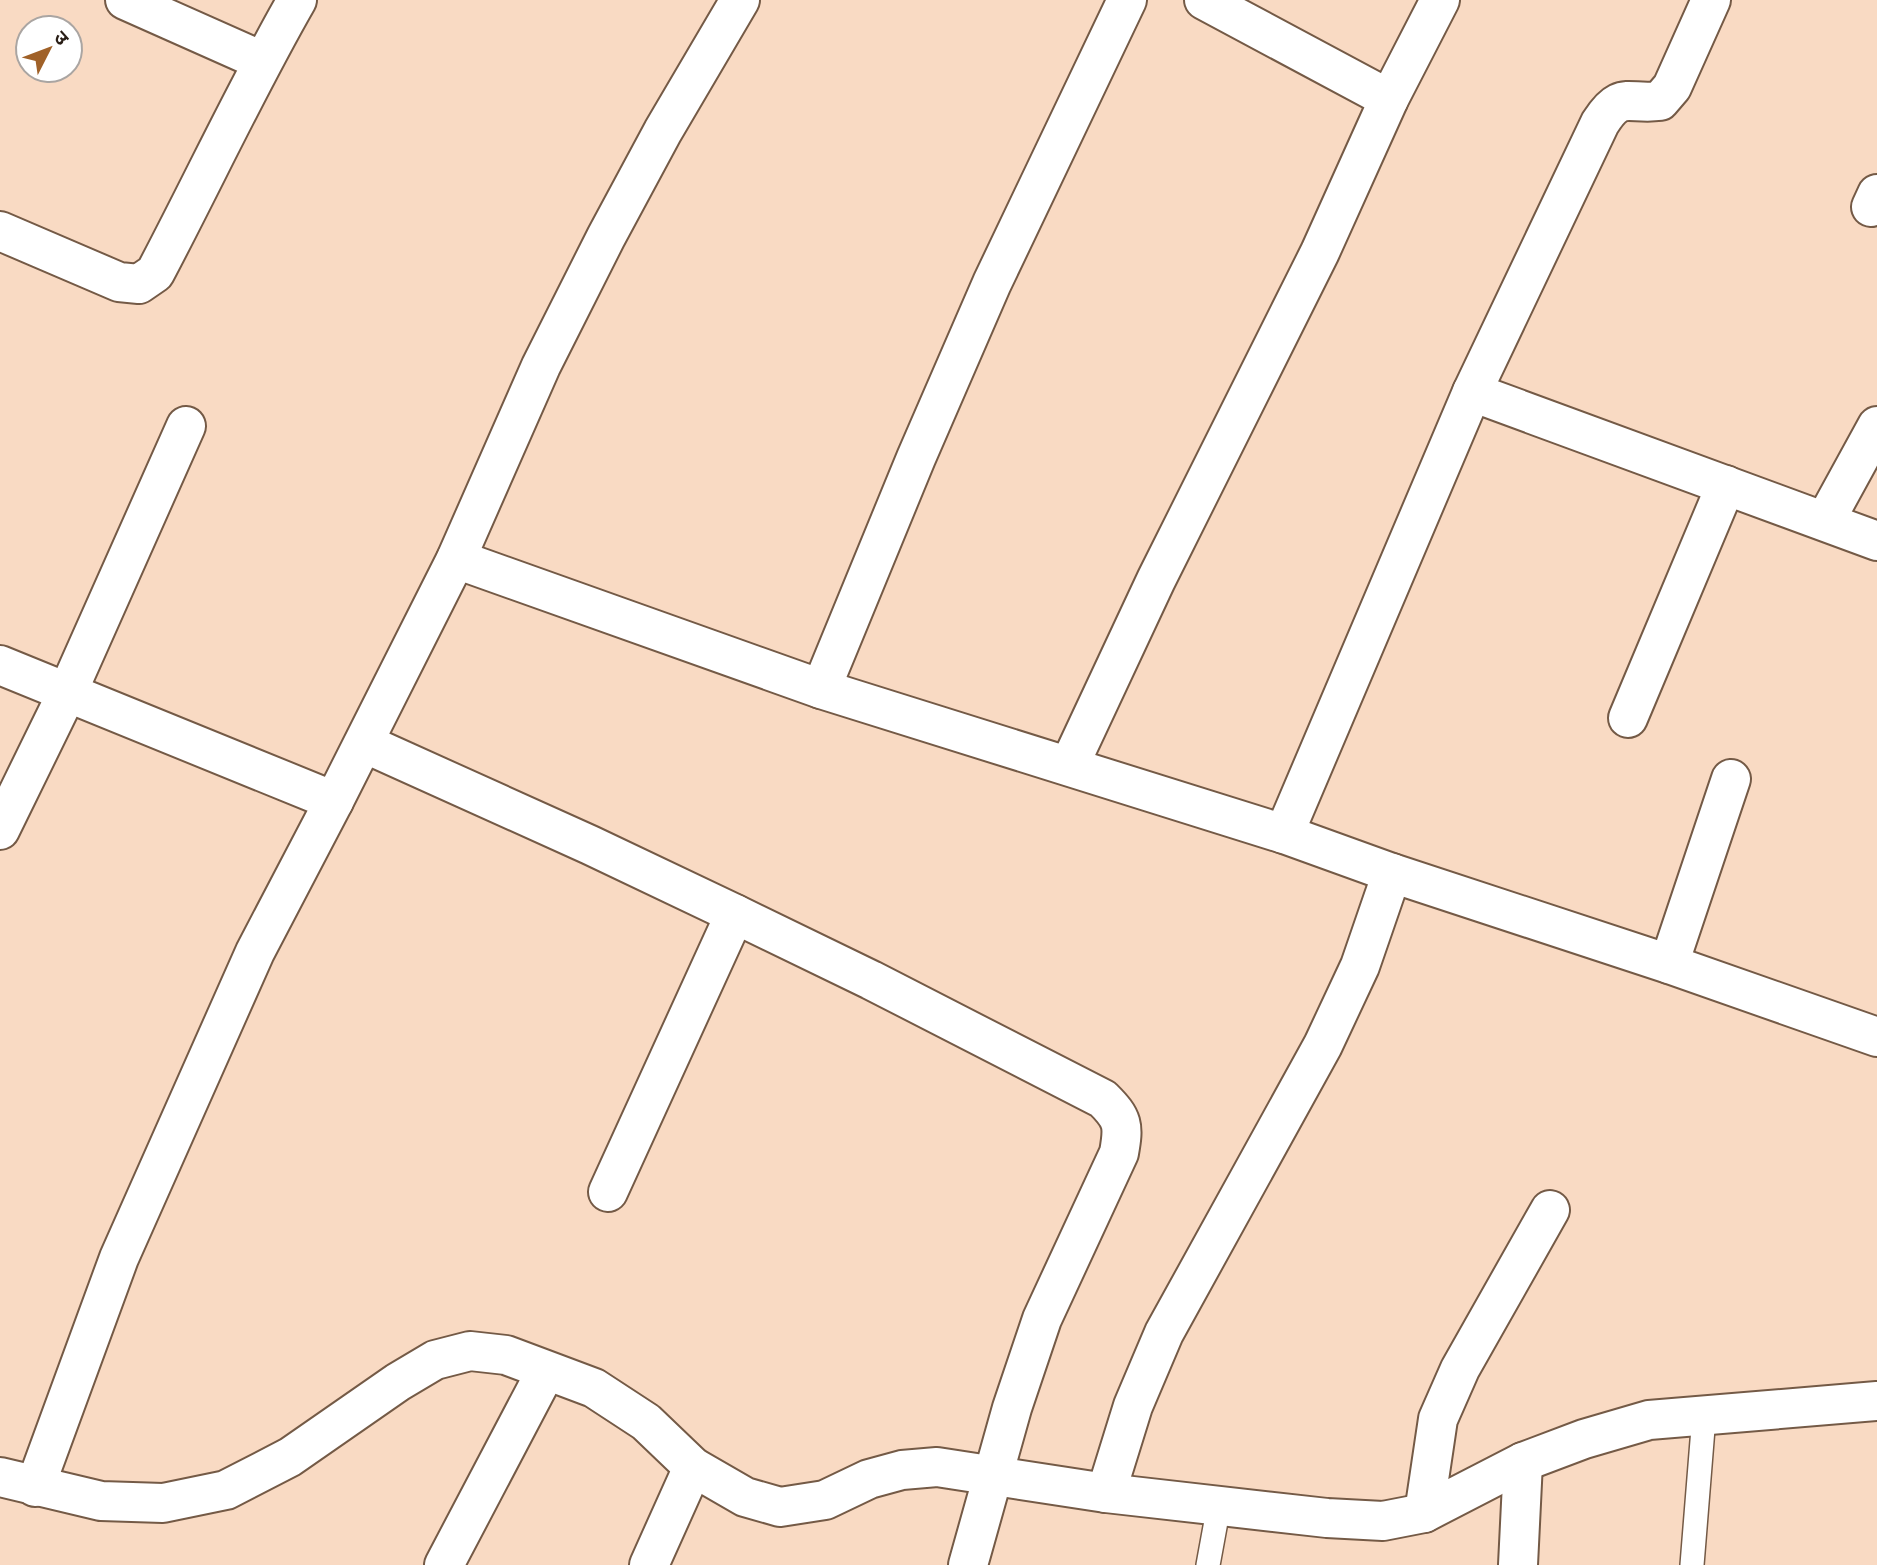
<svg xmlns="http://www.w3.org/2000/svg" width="1877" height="1565" font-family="'Crimson Pro','Noto Sans Devanagari',serif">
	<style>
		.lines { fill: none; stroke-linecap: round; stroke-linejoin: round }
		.service-casing { stroke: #745a46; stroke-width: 26 }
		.minor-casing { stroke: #745a46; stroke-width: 42 }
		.service { stroke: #fff; stroke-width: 23 }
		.minor { stroke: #fff; stroke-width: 38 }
	</style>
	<rect width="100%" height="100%" fill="#f9dac3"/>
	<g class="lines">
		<!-- service casing -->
		<g class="service-casing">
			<g id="service">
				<polyline points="1208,1565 1219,1505"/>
				<polyline points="1692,1565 1704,1416"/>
			</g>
		</g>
		<!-- minor casing -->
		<g class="minor-casing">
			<g id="minor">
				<polyline points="125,0 262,61"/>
				<polyline points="1204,0 1389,99"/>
				<polyline points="1871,207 1877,194"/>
				<path d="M0,231L119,282L139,284L155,273C203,182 246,89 297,0"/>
				<polyline points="1472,392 1877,541"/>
				<polyline points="1825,521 1877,426"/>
				<polyline points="456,559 821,689 1284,834 1392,873 1669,964 1877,1037"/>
				<polyline points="0,665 334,801"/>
				<polyline points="821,689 916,458 992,283 1127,0"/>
				<polyline points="1628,718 1726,485"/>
				<path d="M364,743L590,845L735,914L871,980L1103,1099C1123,1119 1124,1125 1119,1153L1042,1319L1012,1408L968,1565"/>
				<polyline points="1069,766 1156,580 1320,252 1389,99 1440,0"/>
				<polyline points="0,830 68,691 186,426"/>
				<path d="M1284,834L1472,392L1600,123C1621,90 1627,105 1660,101L1672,87L1711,0"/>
				<polyline points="1669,964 1731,779"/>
				<polyline points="608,1192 735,914"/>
				<polyline points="0,1477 101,1501 163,1503 226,1490 290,1457 398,1382 435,1360 470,1351 506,1355 594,1388 646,1422 693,1467 745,1497 780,1507 825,1500 869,1479 902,1470 937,1467 1106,1493 1327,1518 1383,1521 1424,1513 1523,1462 1584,1439 1649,1420 1877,1401"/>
				<polyline points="35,1487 119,1258 255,952 334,801 456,559 541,366 606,237 663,131 740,0"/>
				<polyline points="1106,1493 1133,1406 1164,1333 1323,1045 1360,966 1392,873"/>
				<polyline points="1424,1513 1438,1419 1460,1369 1550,1210"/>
				<polyline points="444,1565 546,1371"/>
				<polyline points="649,1565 693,1467"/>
				<polyline points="1518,1565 1523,1462"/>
			</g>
		</g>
		<!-- service -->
		<use href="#service" class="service"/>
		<!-- minor -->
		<use href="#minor" class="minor"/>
	</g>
	<!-- north arrow -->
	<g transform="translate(49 49) rotate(48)"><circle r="33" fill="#ffffff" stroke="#aaa5a2" stroke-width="2"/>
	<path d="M0-5L12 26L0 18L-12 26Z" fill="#a06128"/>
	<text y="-10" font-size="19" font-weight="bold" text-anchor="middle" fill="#2a1f17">उ</text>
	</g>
</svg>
